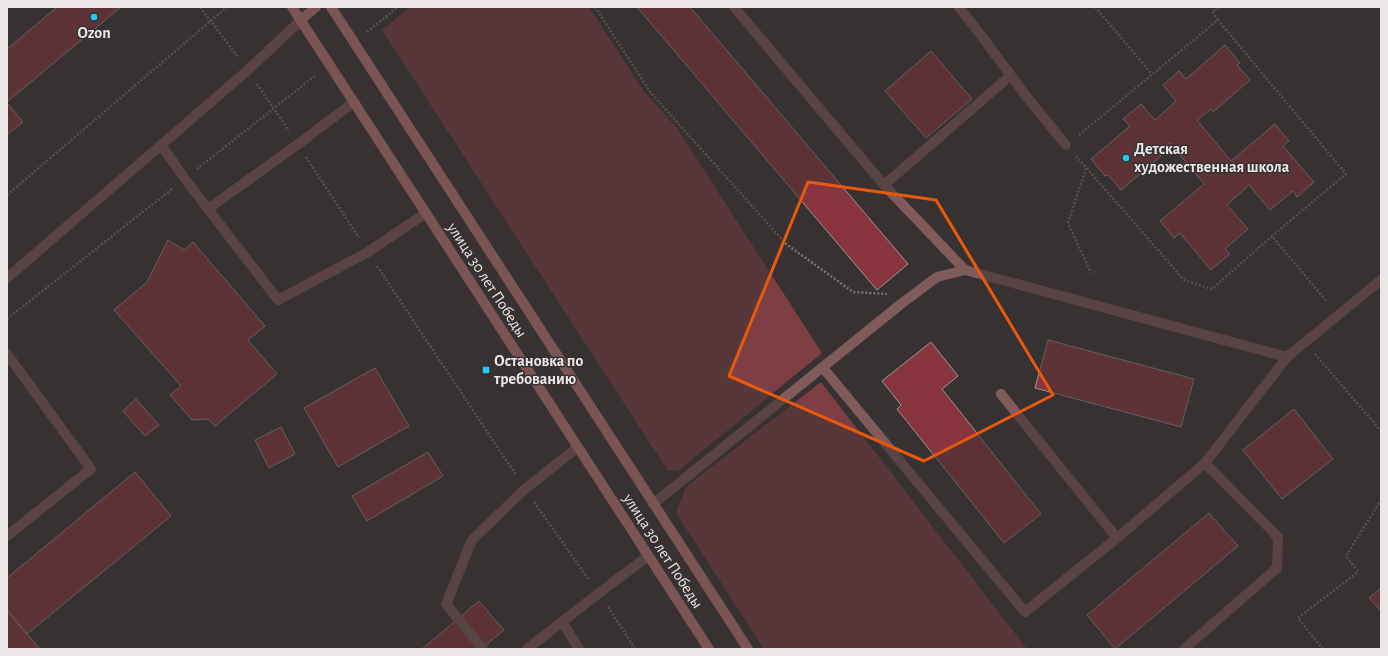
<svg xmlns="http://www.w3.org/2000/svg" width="1388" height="656" font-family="'Alegreya Sans',sans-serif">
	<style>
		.green { fill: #7d3e44 }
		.building { fill: #893540; stroke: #9e9696 }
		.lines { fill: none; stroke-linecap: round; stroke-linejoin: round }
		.path { stroke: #797374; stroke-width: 2.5; stroke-dasharray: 2 2; stroke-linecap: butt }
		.minor { stroke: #815a5c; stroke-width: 10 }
		.major { stroke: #cc7e83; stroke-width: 10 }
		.marked { fill: none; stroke: #e8590c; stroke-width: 3; stroke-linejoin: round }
		.poi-dot { fill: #1cc9fc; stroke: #383132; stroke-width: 1.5 }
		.labels { text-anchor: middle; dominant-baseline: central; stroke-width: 3; stroke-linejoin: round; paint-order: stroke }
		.poi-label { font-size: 16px; font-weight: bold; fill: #ebe7e7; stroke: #383132; text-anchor: start }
		.street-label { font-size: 16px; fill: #ebe7e7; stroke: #383132 }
	</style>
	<rect width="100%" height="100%" fill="#383132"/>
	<!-- green -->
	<g class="green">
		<polygon points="410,7 589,7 643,90 676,127 822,353 679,470 668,471 382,30"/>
		<polygon points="821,382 1027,649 764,649 676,513 686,487"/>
	</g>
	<!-- building -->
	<g class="building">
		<polygon points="57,7 121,7 7,102 7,49"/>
		<polygon points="637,7 690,7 908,264 877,290"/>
		<polygon points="1225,45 1240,63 1237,65 1250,80 1213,112 1211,109 1197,120 1231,161 1275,124 1289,141 1283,146 1314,182 1297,197 1293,191 1270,210 1249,185 1227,205 1248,229 1225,249 1230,254 1211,270 1180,233 1174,238 1160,221 1204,184 1170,143 1158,153 1161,156 1121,190 1108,175 1105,176 1091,159 1130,126 1123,119 1141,104 1155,120 1176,101 1163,85 1179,71 1186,79"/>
		<polygon points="931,51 972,99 926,138 885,91"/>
		<polygon points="7,103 23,122 7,135"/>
		<polygon points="168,240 184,250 193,242 265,326 248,340 277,374 215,426 208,419 192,420 170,395 181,386 114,310 147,282"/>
		<polygon points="1048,340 1194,379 1181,427 1035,388"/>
		<polygon points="931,342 958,376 942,389 1041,514 1004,543 897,409 901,405 882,381"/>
		<polygon points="375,368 409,426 338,467 304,408"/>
		<polygon points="136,399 159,425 145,436 123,411"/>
		<polygon points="1294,409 1333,459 1282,499 1243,450"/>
		<polygon points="281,427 295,454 269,468 255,440"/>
		<polygon points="428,452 443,476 367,521 352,496"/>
		<polygon points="135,472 171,516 27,634 7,610 7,578"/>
		<polygon points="1209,513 1238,546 1115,649 1087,615"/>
		<polygon points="1381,588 1381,611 1369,598"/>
		<polygon points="479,601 504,630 481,649 422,649"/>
		<polygon points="7,610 27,634 40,649 7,649"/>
	</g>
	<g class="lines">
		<!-- path -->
		<g class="path">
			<polyline points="200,7 238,57"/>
			<polyline points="595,7 651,93 786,244 853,292 887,294"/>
			<polyline points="1095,7 1152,74"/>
			<polyline points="1218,20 1212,12 1219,7"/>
			<polyline points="367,32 398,7"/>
			<polyline points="257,84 289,131"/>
			<polyline points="1079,135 1218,20 1346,174 1272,236"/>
			<polyline points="1076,156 1184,280 1212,289 1272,236 1327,302"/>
			<polyline points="306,157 359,238"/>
			<polyline points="1086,168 1068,223 1091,273"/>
			<polyline points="197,169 316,75"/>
			<polyline points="7,195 227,7"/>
			<polyline points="377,266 516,475"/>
			<polyline points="7,319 172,189"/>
			<polyline points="1315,354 1381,431"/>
			<polyline points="534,502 589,580"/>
			<polyline points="608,607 635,649"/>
			<polyline points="1323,649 1298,618 1358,572 1346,556 1381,500"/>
		</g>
		<!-- minor -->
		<g class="minor">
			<polyline points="734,7 884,185 965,270"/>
			<polyline points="959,7 980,34 1029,100 1066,145"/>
			<polyline points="161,145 185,179 278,300 368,252 426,213"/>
			<polyline points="884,185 1010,76"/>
			<polyline points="208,209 297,145 354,102"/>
			<polyline points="7,278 248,70 301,20"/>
			<polyline points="7,354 91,469 7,536"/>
			<polyline points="823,368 1025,612 1117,538 1205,463"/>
			<polyline points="1001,394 1117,538"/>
			<polyline points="653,504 901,304 937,277 965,270 1287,357 1381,280"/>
			<polyline points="562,622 579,649"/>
			<polyline points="483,649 446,604 472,540 525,489 578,447"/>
			<polyline points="527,649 599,593 648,556"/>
			<polyline points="1184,649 1277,568 1278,537 1205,463 1287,357"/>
		</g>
		<!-- major -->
		<g class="major">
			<polyline points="292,7 709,649"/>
			<polyline points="331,7 748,649"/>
			<polyline points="301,20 316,7"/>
		</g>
	</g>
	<!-- marked area -->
	<path d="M0 0H1388V656H0ZM808,182L936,200L1053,395L924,461L729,376Z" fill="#383132" fill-opacity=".55" fill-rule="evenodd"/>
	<path class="marked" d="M808,182L936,200L1053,395L924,461L729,376Z"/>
	<!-- markers -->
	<g class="poi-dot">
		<circle cx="94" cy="17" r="4"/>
		<circle cx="1126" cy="158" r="4"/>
		<rect x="482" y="366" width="8" height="8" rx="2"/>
	</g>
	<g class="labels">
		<!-- poi labels -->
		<g class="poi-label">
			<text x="94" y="33" text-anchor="middle">Ozon</text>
			<text x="1134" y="149">Детская<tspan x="1134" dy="18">художественная школа</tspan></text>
			<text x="494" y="361">Остановка по<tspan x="494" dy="18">требованию</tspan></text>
		</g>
		<!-- street labels -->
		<g class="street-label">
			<text transform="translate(487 280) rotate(57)">улица 30 лет Победы</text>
			<text transform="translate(663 551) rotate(57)">улица 30 лет Победы</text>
		</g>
	</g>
	<!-- border -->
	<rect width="1388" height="656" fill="none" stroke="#ebe7e7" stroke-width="16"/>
</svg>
